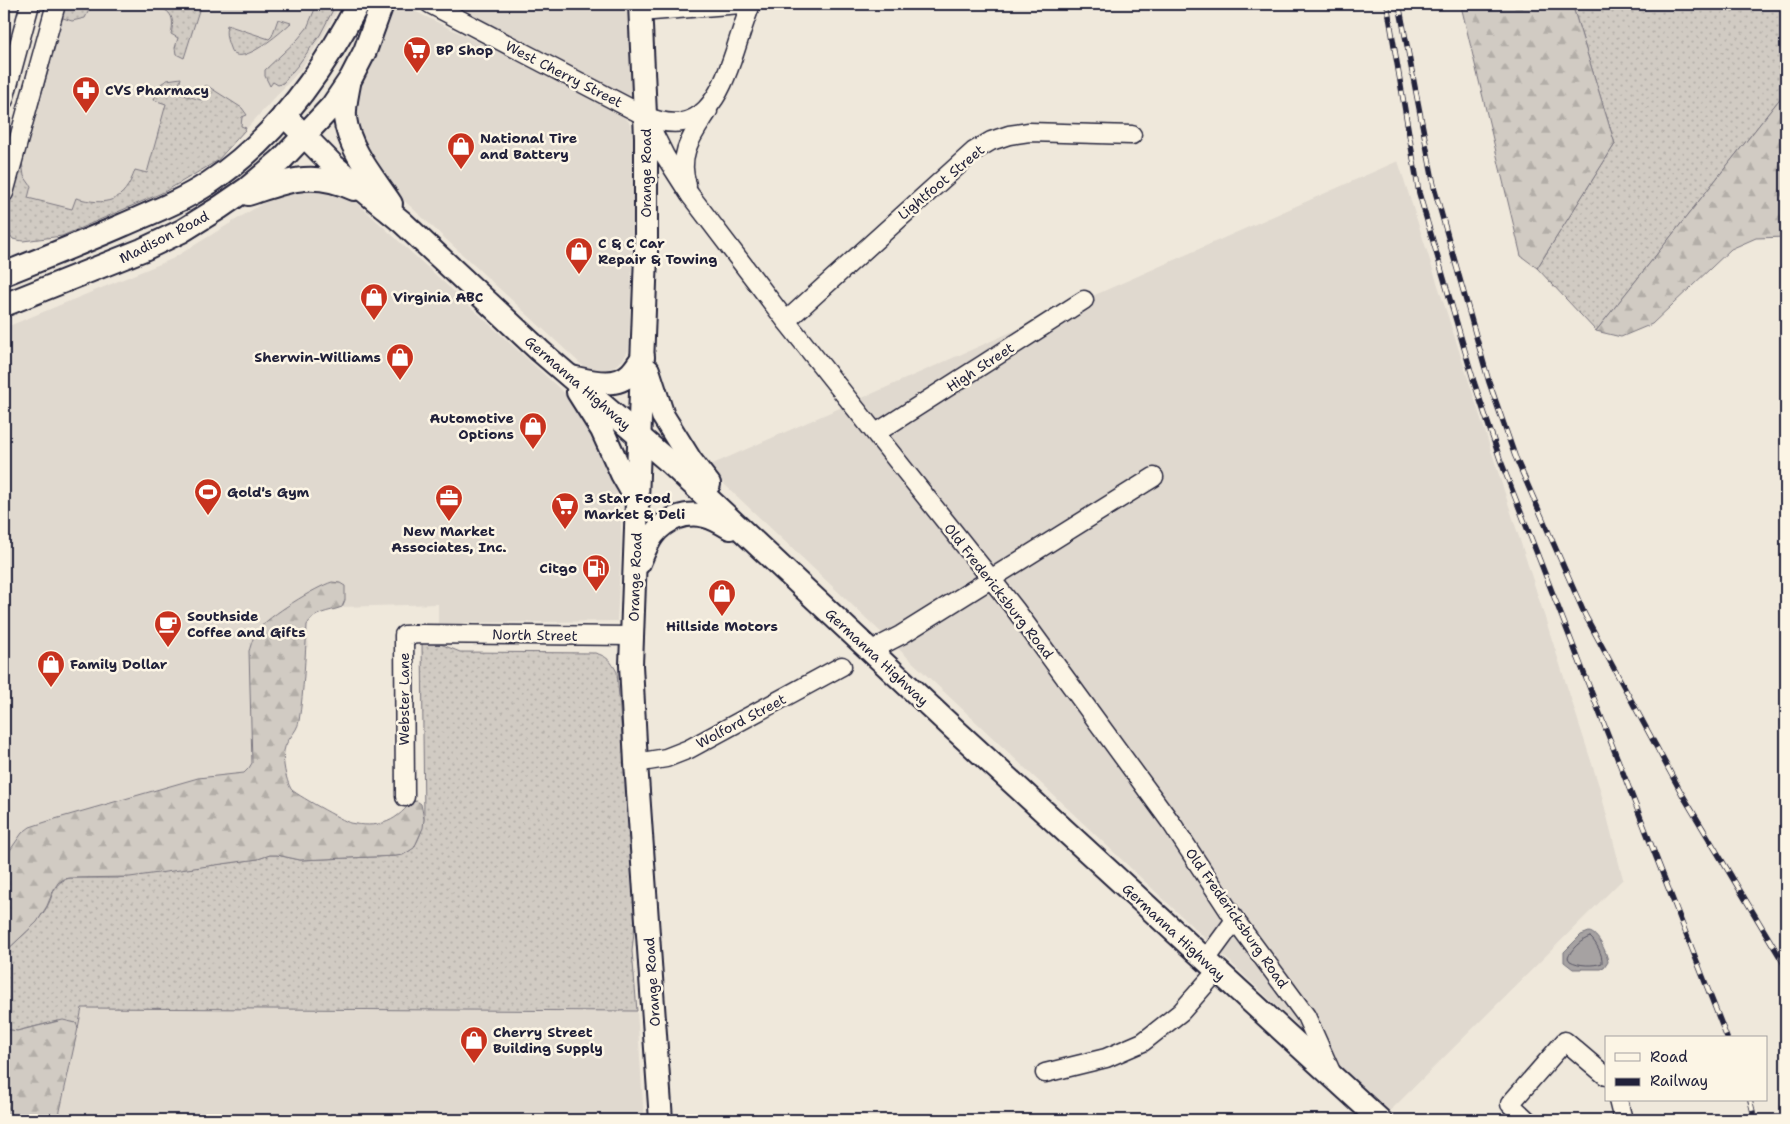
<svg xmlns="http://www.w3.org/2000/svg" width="1790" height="1124" font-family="'Shantell Sans',sans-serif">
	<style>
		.built { fill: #e0d9cf }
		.grass { fill: url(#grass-dots); stroke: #7a767f }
		.forest { fill: url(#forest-firs); stroke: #7a767f }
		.water { fill: #a6a2a2; stroke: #716f79 }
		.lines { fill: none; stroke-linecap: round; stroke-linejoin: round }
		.shore { stroke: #575564; stroke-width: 1 }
		.minor-casing { stroke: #22223b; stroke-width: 21 }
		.major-casing { stroke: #22223b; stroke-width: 26 }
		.minor { stroke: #fcf5e5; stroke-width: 18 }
		.major { stroke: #fcf5e5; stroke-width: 22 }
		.rail-casing { stroke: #22223b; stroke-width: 5.5 }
		.rail { stroke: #fcf5e5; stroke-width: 4; stroke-dasharray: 11; stroke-linecap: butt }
		.labels { text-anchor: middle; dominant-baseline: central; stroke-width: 5; stroke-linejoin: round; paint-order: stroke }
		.poi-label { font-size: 14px; font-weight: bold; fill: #22223b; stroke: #fcf5e5; text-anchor: start }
		.street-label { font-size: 14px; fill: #22223b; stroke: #fcf5e5 }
	</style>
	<defs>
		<pattern id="grass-dots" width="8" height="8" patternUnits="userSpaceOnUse" patternTransform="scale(1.25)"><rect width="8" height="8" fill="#d1cbc3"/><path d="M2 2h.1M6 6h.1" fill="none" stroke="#b3aea8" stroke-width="1.8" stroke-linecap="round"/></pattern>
		<pattern id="forest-firs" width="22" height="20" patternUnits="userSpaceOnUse" patternTransform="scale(1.25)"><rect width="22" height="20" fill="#d1cbc3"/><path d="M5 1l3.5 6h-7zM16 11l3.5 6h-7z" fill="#b3aea8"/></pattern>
	</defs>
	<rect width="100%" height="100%" fill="#efe8db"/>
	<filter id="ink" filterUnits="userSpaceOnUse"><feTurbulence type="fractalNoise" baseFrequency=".02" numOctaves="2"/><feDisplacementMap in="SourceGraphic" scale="10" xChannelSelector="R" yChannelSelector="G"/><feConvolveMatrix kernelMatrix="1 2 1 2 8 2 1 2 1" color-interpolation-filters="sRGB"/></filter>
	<g filter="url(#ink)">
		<!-- built -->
		<g class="built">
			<polygon points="61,4 341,4 323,36 301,69 217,161 164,192 127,210 62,236 23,241 13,239 9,235 4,226 4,216"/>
			<polygon points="400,4 619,111 629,122 634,137 635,185 629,342 628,351 623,360 612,368 604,371 593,371 584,367 383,181 347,115 391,12 394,6"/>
			<polygon points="443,4 629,4 633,98 580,72"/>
			<polygon points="1398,161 1600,789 1623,879 1389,1112 706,467"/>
			<polygon points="325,186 354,200 571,399 613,470 621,520 621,548 617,621 464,623 463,635 438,634 438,604 342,607 319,613 309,620 307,625 309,647 279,646 259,1009 637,1011 644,1120 58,1120 82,1008 4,1009 4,328 172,259 278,194"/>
		</g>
		<!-- grass -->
		<g class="grass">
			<polygon points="61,4 92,4 85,18 72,21 60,17"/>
			<path d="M148,4H201L184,58L176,54L175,48L178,38L171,34C176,13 168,9 148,4Z"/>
			<polygon points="317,4 329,5 336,4 320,35 298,65 283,83 278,85 273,82 270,86 265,76 265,70 298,39 307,28"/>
			<polygon points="1572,4 1786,4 1786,91 1596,331 1537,268 1615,144"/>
			<path d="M278,19L291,23C282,31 237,72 230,48C227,40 225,34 227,25L269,39L272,36Z"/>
			<path d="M55,38L57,40L22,162L24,176L31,186L28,198L72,209L76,198C106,206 124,203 135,170L147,173L166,104L154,100L159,85L167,80L181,78L177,93L201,100L206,85L242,108L247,115L242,117L241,126L246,128L245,130L217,161L164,192L62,236L23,241L17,240L13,239L7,231L4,226V216L51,41Z"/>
			<path d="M422,643H438L460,652L595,653C607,656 611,661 617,672L636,913L632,951L637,1011L82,1008L78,1028L76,1023L57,1021L17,1031L4,1029V953C18,939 37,925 47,907C54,894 53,882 70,878H117L258,859L269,855H277L300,860L396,856C401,854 407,853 411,850C418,844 423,828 424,819Z"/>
		</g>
		<!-- forest -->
		<g class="forest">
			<polygon points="1462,4 1572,4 1615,144 1537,268 1521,256 1462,10"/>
			<polygon points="1786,91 1786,237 1756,238 1731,249 1652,324 1621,337 1596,331"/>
			<path d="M332,582L340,583L345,586V600L342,607C329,612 313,612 307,625C305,657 304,690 299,721C297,733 286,739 284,751C282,761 286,780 291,789C293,793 344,821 350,823C377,828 394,824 411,802L417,801L421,804L424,819L423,828L414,848L403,855L396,856L300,860L277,855H270L258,859L130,877L70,878L64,879L58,883L54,889L47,906L37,922L4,953V859L22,833L30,827L55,819L198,778L244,773L249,768L252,763L249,651C251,645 253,636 258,630C268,616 316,587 332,582Z"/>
			<polygon points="63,1020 76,1023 78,1028 58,1120 4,1120 4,1029 17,1031"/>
		</g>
		<!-- water -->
		<path class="water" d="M1589,932C1598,933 1607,953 1608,962L1604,968L1601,969H1573L1564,962V952L1581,935Z"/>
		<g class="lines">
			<!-- shore -->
			<path class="shore" d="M1590,937C1596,942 1603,955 1602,963C1594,966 1579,966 1570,961L1568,958C1571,949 1581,940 1590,937Z"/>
			<!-- minor casing -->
			<g class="minor-casing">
				<g id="minor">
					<path d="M430,4L645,116C702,140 720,96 735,51C740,35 745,20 751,4"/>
					<polyline points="640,12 741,4"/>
					<polyline points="4,100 30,4"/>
					<polyline points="647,120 665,156 690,195 786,321 1015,609 1172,824 1235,920 1306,1016 1332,1074"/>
					<path d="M687,185C677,154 692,136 708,111"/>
					<polyline points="4,193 56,4"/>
					<polyline points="786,321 974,151 991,141 1009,135 1029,132 1132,135"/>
					<polyline points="876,433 1084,300"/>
					<polyline points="870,651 901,635 1154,477"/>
					<polyline points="636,763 666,758 689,749 842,666"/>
					<polyline points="405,797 404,635 422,634 633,636"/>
					<polyline points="1205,961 1235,920"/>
					<polyline points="1045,1073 1106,1058 1143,1042 1181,1012 1217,971"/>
					<polyline points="1618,1100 1623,1120"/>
					<polyline points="1527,1120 1510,1104 1565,1041 1606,1076"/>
				</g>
			</g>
			<!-- major casing -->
			<g class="major-casing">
				<g id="major">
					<polyline points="640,4 646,137 646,255 631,665 636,763 661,1120"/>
					<path d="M349,84C347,95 344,107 345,118C349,150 374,178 391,204"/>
					<polyline points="284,115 334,166 402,222 540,351 668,461 952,727 1380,1120"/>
					<path d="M248,194C288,181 312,170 354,189"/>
					<path d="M4,274C44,258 84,242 123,225C153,212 182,201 209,183C275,139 322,73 358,4"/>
					<polyline points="4,305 142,250 182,231 219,208 248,188 281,160 332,106 351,78 365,51 382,4"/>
					<polyline points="648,370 663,416 691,461 709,484"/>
					<path d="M571,377C590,381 616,389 631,373C636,368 639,362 643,357"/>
					<polyline points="578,392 602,430 622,474 638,502"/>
					<path d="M639,563C643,554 647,543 653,535C665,519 686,511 705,516C714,518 722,523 730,528"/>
				</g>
			</g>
			<!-- minor -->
			<use href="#minor" class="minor"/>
			<!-- major -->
			<use href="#major" class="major"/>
			<!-- rail casing -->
			<g class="rail-casing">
				<g id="rail">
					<polyline points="1387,4 1419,193 1474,382 1500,459 1727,1038"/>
					<polyline points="1399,4 1435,191 1489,382 1515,456 1585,615 1682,794 1786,967"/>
					<polyline points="1750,1100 1755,1120"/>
				</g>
			</g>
			<!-- rail -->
			<use href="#rail" class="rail"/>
		</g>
	</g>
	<!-- icons -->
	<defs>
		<g id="supermarket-pin" transform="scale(1.4375)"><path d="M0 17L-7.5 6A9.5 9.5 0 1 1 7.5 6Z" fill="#c8321e" stroke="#fcf5e5"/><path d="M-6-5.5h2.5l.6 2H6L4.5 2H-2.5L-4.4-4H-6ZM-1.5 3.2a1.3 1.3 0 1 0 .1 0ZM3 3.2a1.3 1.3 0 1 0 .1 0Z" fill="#fff"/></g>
		<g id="pharmacy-pin" transform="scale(1.4375)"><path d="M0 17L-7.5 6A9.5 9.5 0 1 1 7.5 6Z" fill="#c8321e" stroke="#fcf5e5"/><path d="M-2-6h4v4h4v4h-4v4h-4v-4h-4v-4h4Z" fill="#fff"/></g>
		<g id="shop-pin" transform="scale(1.4375)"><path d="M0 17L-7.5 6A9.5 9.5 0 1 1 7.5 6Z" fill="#c8321e" stroke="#fcf5e5"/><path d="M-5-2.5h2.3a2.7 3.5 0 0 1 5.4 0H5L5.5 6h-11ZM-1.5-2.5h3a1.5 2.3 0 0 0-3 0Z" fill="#fff"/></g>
		<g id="stadium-pin" transform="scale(1.4375)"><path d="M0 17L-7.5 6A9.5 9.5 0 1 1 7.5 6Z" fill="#c8321e" stroke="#fcf5e5"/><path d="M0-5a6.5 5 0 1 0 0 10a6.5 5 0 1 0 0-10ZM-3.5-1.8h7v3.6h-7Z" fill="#fff"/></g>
		<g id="office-pin" transform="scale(1.4375)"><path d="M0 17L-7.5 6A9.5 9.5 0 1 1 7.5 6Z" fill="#c8321e" stroke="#fcf5e5"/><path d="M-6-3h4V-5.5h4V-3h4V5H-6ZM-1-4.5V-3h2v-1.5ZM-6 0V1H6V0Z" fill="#fff"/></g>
		<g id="fuel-pin" transform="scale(1.4375)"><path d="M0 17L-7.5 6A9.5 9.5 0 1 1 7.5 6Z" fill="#c8321e" stroke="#fcf5e5"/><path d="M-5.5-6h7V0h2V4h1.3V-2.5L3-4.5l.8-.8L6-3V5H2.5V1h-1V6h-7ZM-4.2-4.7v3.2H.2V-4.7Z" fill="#fff"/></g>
		<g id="cafe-pin" transform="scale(1.4375)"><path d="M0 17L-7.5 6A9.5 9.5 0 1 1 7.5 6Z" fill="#c8321e" stroke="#fcf5e5"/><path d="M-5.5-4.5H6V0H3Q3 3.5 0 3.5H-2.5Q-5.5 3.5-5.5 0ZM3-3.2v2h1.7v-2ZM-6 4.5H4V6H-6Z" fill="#fff"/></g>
	</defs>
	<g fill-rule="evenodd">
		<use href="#supermarket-pin" x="417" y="50"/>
		<use href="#pharmacy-pin" x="86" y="90"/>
		<use href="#shop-pin" x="461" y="146"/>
		<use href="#shop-pin" x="579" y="251"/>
		<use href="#shop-pin" x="374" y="297"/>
		<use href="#shop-pin" x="400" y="357"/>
		<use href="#shop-pin" x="533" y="426"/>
		<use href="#stadium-pin" x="208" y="492"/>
		<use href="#office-pin" x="449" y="498"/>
		<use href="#supermarket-pin" x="565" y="506"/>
		<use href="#fuel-pin" x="596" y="568"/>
		<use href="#shop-pin" x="722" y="593"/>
		<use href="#cafe-pin" x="168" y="624"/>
		<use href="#shop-pin" x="51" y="664"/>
		<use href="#shop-pin" x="474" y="1040"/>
	</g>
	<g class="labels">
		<!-- poi labels -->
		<g class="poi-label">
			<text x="436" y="50">BP Shop</text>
			<text x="105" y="90">CVS Pharmacy</text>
			<text x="480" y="138">National Tire<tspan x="480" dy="16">and Battery</tspan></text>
			<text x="598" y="243">C &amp; C Car<tspan x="598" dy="16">Repair &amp; Towing</tspan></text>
			<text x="393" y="297">Virginia ABC</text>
			<text x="381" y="357" text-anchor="end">Sherwin-Williams</text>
			<text x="514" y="418" text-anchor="end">Automotive<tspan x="514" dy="16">Options</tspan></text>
			<text x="227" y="492">Gold's Gym</text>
			<text x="584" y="498">3 Star Food<tspan x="584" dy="16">Market &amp; Deli</tspan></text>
			<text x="449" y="531" text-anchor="middle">New Market<tspan x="449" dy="16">Associates, Inc.</tspan></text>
			<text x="577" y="568" text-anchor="end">Citgo</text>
			<text x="187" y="616">Southside<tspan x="187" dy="16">Coffee and Gifts</tspan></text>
			<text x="722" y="626" text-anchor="middle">Hillside Motors</text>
			<text x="70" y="664">Family Dollar</text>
			<text x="493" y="1032">Cherry Street<tspan x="493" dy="16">Building Supply</tspan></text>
		</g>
		<!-- street labels -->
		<g class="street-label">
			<text transform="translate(564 74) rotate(27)">West Cherry Street</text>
			<text transform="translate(646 173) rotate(-90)">Orange Road</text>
			<text transform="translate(941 182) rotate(-40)">Lightfoot Street</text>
			<text transform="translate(164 237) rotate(-27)">Madison Road</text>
			<text transform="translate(980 367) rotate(-33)">High Street</text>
			<text transform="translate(578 383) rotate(41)">Germanna Highway</text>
			<text transform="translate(635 577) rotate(-88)">Orange Road</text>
			<text transform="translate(999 591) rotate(52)">Old Fredericksburg Road</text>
			<text transform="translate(535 635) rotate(1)">North Street</text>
			<text transform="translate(877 657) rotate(43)">Germanna Highway</text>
			<text transform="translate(404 699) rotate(-90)">Webster Lane</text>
			<text transform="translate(741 721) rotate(-28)">Wolford Street</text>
			<text transform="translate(1237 918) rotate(55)">Old Fredericksburg Road</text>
			<text transform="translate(1174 932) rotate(43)">Germanna Highway</text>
			<text transform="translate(652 982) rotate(-94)">Orange Road</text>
		</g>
	</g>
	<!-- margin -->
	<rect width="1790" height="1124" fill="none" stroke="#fcf5e5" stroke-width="20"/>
	<rect x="10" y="10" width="1770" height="1104" fill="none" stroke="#22223b" stroke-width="2" filter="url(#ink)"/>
	<!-- legend -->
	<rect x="1605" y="1036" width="162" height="65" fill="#fcf5e5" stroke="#a5a1a1"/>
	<rect x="1615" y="1053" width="25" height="8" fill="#fcf5e5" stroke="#a5a1a1"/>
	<text x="1650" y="1062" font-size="15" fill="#22223b">Road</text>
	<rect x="1615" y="1078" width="25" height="8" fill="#22223b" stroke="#a5a1a1"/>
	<text x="1650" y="1086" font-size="15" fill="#22223b">Railway</text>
</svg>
